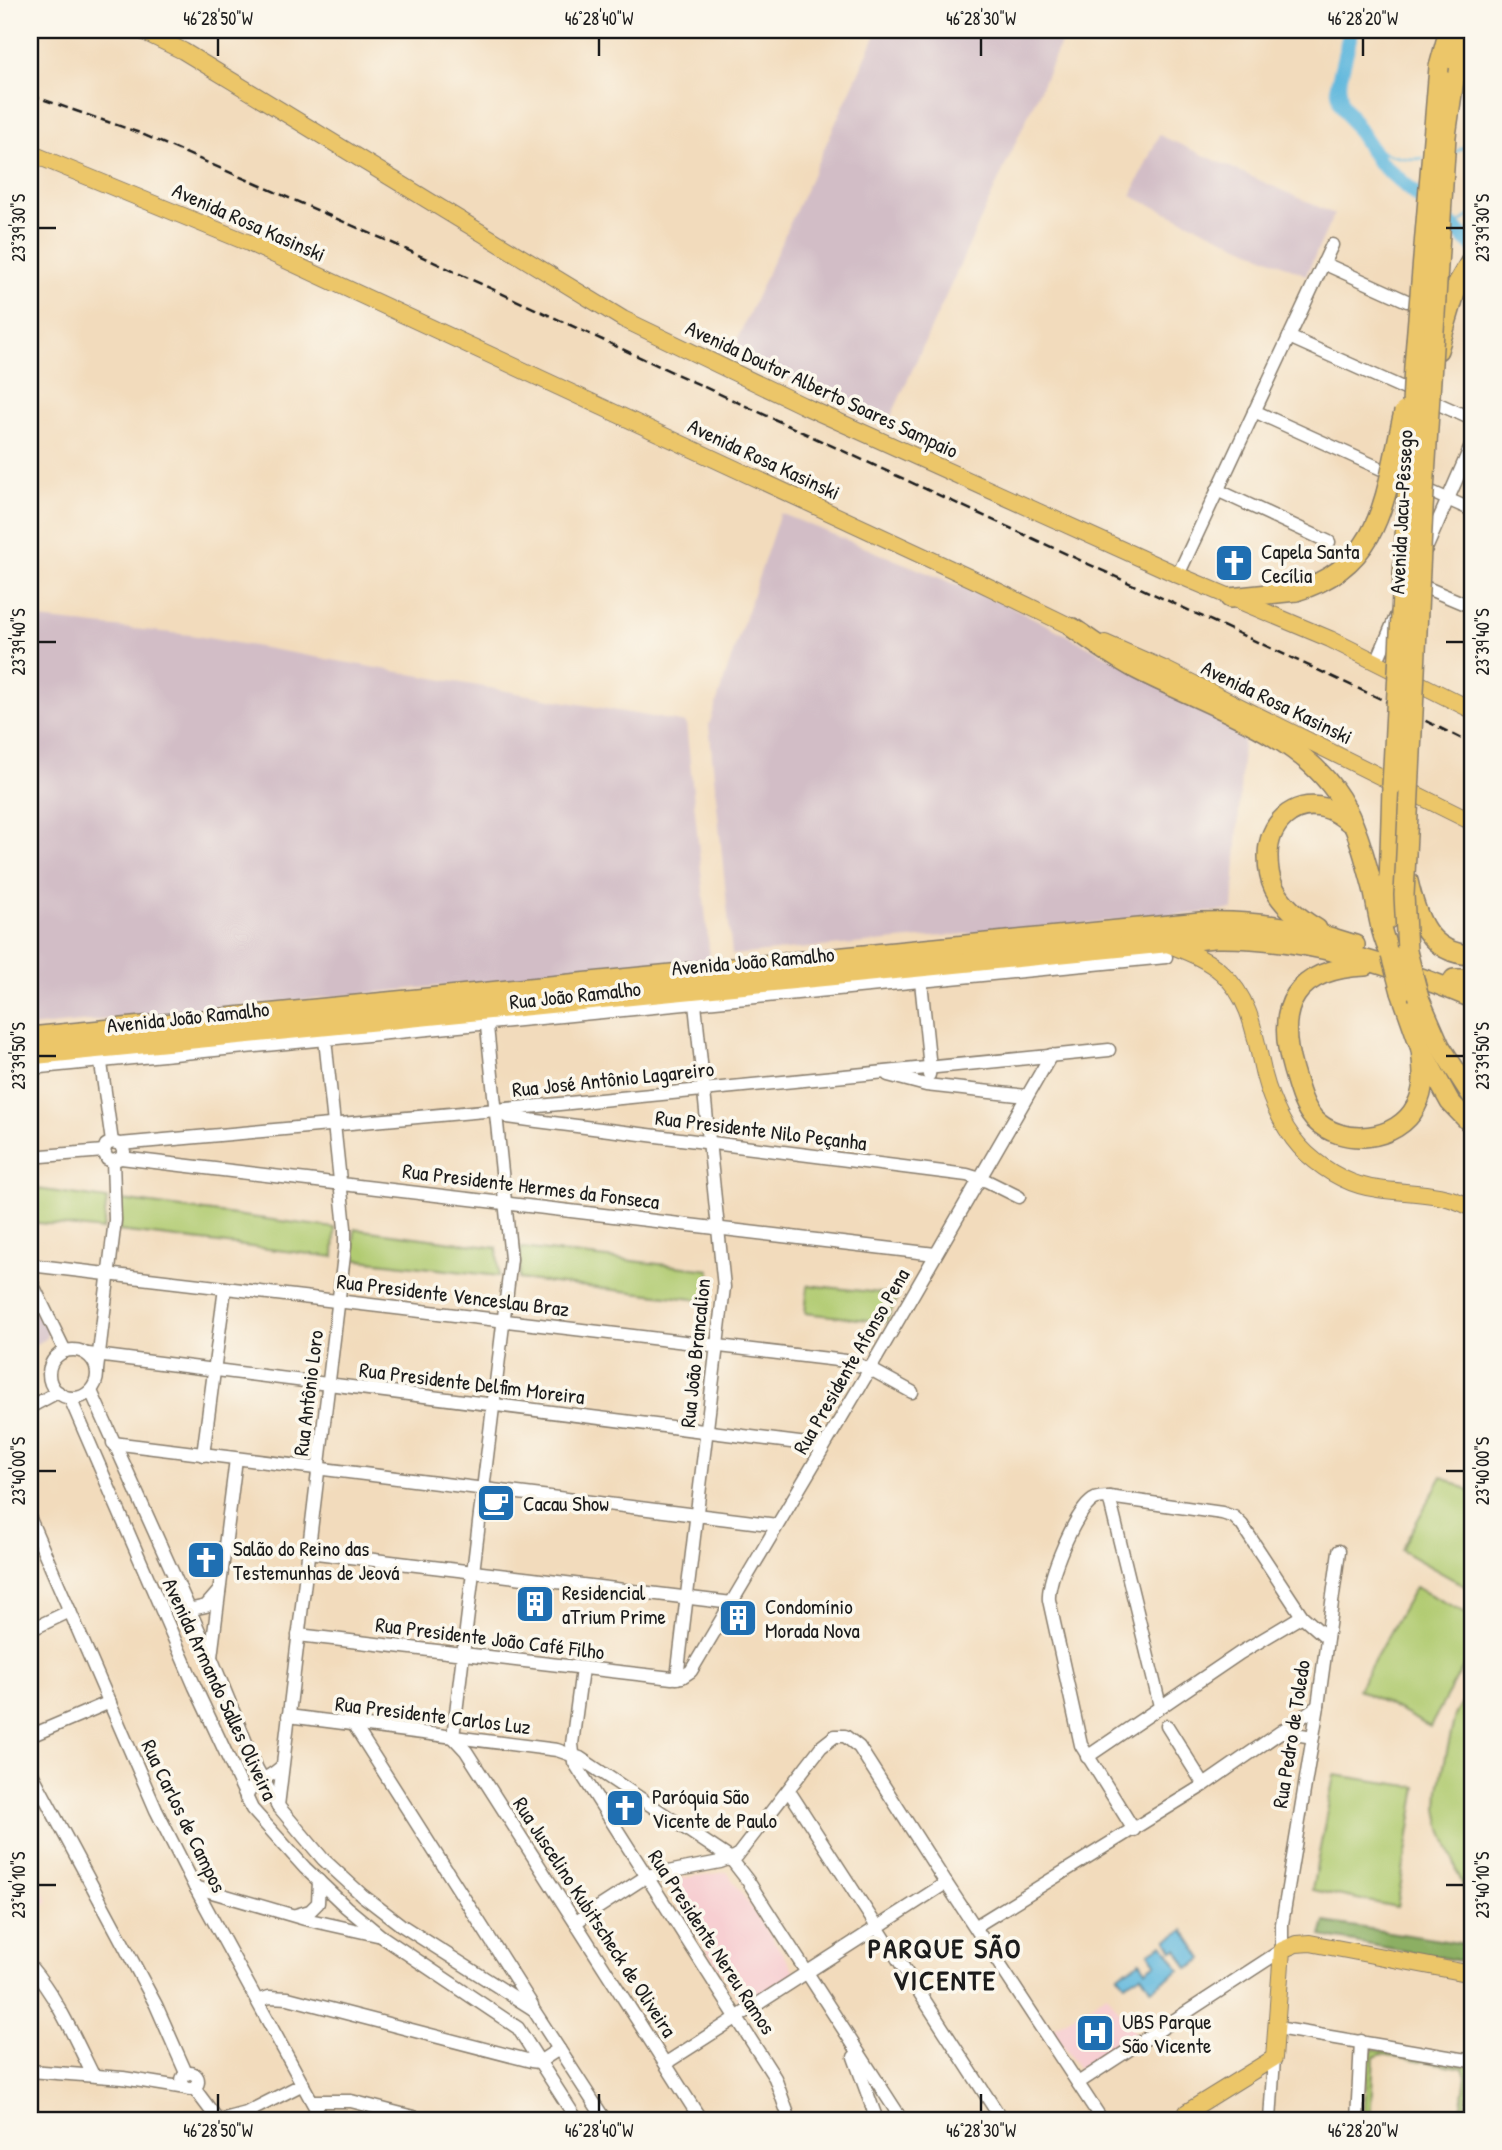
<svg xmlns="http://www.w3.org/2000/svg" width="1502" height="2150" font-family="'Patrick Hand',sans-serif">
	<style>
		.built { fill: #f7cfd2 }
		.industrial { fill: #d2bdc6 }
		.green { fill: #b1cb71; stroke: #667446; stroke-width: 2 }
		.forest { fill: #8caf63; stroke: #546640; stroke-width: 2 }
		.water { fill: #60b8dd; stroke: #3e6a7c; stroke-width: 2 }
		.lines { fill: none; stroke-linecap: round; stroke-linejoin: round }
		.stream { stroke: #60b8dd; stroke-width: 2.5 }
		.river { stroke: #60b8dd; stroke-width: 16 }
		.minor-casing { stroke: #877c6c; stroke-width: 15 }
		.major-casing { stroke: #877c6c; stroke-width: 18 }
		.highway-casing { stroke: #877c6c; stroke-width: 22 }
		.minor { stroke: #fff; stroke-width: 12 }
		.major { stroke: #ecc669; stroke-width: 16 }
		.highway { stroke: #ecc669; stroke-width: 19 }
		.rail { stroke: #1c1c1c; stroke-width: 2.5; stroke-dasharray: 10 5; stroke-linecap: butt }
		.highway-bridge-casing { stroke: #877c6c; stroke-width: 22; stroke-linecap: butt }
		.highway-bridge { stroke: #ecc669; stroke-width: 19 }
		.ticks { fill: none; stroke: #1c1c1c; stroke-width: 2.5 }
		.labels { text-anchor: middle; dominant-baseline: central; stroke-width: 7; stroke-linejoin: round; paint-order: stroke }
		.street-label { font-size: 21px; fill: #1c1c1c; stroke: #fbf7ec }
		.poi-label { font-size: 21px; fill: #1c1c1c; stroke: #fbf7ec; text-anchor: start }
		.district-label { font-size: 28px; font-weight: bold; letter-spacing: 2px; fill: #1c1c1c; stroke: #fbf7ec }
		.neatline { fill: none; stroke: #1c1c1c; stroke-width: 2.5 }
		.ticks-label { font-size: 18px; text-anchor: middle; fill: #1c1c1c }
	</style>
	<rect width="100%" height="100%" fill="#fbf7ec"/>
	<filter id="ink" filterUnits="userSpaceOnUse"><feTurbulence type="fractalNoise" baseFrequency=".0143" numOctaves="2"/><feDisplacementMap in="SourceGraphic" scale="14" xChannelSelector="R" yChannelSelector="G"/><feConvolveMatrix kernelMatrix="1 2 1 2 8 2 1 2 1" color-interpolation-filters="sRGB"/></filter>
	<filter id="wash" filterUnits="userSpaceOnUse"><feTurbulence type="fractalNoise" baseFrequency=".00686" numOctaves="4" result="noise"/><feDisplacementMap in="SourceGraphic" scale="28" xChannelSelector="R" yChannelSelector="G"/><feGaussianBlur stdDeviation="1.57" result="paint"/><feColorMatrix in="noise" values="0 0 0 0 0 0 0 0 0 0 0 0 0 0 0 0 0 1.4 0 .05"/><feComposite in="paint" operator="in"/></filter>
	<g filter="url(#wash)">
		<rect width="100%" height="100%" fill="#f2dbbc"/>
		<!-- built -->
		<g class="built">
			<polygon points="30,1865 48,1902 30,1912"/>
			<polygon points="727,1872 797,1975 751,2004 740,2001 680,1910 673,1894 675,1879"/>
			<polygon points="1107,1994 1138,2038 1081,2072 1052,2029"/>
		</g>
		<!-- industrial -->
		<g class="industrial">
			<polygon points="878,30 1067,30 888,423 731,353"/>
			<polygon points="1159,135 1334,214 1306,275 1131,196"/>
			<polygon points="780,513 1016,609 1244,727 1233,910 732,955 709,725"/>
			<polygon points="30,618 191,635 686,723 710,959 30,1027"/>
			<polygon points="30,1296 48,1330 46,1339 30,1347"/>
		</g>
		<!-- green -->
		<g class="green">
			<polygon points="30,1188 107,1199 103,1230 30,1222"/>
			<polygon points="121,1200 335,1228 334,1257 119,1231"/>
			<polygon points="355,1229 497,1248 499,1276 352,1259"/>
			<polygon points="521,1248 710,1270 711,1301 519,1279"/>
			<polygon points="808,1285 899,1295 886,1322 805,1313"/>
			<polygon points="1442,1476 1472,1493 1472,1590 1401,1550"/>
			<polygon points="1415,1587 1472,1616 1472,1650 1430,1727 1358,1689"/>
			<polygon points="1472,1688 1472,1912 1442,1829 1438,1809 1439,1788 1455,1715"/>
			<polygon points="1334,1775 1417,1787 1397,1907 1312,1890"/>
			<polygon points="1373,2049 1469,2066 1471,2073 1464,2120 1460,2120 1466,2076 1463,2068 1382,2054 1374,2057 1370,2120 1364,2120 1368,2058"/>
		</g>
		<!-- forest -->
		<polygon class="forest" points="1325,1922 1472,1945 1472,1963 1321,1936"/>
		<!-- water -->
		<g class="water">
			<polygon points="1184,1930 1203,1959 1188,1968 1177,1949 1173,1951 1167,1940"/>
			<polygon points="1163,1944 1180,1970 1151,1989 1141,1974 1125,1984 1118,1975 1140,1961 1146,1970 1156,1963 1149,1952"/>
		</g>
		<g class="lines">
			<!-- stream -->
			<g class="stream">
				<path d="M1365,144C1384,153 1402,162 1423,158"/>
				<polyline points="1454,153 1472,142"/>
				<polyline points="1454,227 1472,214"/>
			</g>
			<!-- river -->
			<polyline class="river" points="1351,30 1338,85 1341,103 1379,162 1472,244"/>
		</g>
	</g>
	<g filter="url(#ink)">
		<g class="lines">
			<!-- minor casing -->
			<g class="minor-casing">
				<g id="minor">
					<polyline points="1323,263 1407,301"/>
					<polyline points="1289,337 1472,419"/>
					<polyline points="1254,411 1397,476"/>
					<polyline points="1420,487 1472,510"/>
					<polyline points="1217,490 1329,542"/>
					<polyline points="1426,549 1472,444"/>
					<polyline points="1178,575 1332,245"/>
					<polyline points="1415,583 1472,607"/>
					<polyline points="1377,661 1397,614"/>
					<polyline points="920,972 930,1068 929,1075"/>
					<polyline points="100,1056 112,1142"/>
					<polyline points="30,1068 1166,957"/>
					<polyline points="888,1075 926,1085 1027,1096"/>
					<polyline points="496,1110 508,1117 537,1121 967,1175 987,1181 1019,1197"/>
					<polyline points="120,1144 124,1152 121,1158 113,1161 107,1159 104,1151 106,1145 112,1142 120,1144 539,1106 1109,1050"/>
					<polyline points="30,1157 104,1151"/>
					<polyline points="121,1158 935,1254"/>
					<polyline points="30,1265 846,1361 870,1369 912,1392"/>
					<polyline points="30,1279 65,1351"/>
					<circle cx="73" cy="1374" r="24"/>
					<polyline points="88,1354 823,1446"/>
					<polyline points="97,1370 115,1220 113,1161"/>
					<polyline points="91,1391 213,1662 257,1769 278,1806 323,1859 362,1895 401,1925 533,2009 605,2120"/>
					<polyline points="70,1398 195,1687 252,1809 305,1868 346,1907 381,1936 518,2028 577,2120"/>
					<polyline points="30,1407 58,1392"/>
					<polyline points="113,1443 777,1525"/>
					<polyline points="203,1455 225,1288"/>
					<polyline points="1109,1497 1160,1706"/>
					<polyline points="30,1519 156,1810 195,1887 322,2120"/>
					<polyline points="308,1552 732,1603"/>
					<polyline points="188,1610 206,1606 219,1591"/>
					<polyline points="30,1630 70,1611"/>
					<polyline points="298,1635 672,1678 682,1677 691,1671 870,1369 1051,1055"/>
					<polyline points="211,1657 236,1459"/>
					<polyline points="582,1669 572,1744 574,1762 775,2078 790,2120"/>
					<polyline points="677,1678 724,1287 694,994"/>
					<polyline points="288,1716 557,1750 580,1758 731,1859 748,1881 902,2120"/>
					<polyline points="354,1725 532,2005"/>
					<polyline points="1167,1726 1204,1785"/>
					<polyline points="1283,1732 1313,1737"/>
					<polyline points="30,1736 110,1702"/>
					<polyline points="453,1737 511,1259 486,1017"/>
					<polyline points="453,1737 466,1751 701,2120"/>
					<polyline points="1087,1757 1240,1653 1302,1616"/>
					<polyline points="30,1770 156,2005 186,2073"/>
					<polyline points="789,1791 1002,2120"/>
					<path d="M246,1798C252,1780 270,1779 282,1766"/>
					<polyline points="278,1806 345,1247 345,1228 325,1039 327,1031"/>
					<path d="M1134,1830L1081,1745L1049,1600C1047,1579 1075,1512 1093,1500C1097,1497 1103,1497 1109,1497L1222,1513L1234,1517L1242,1525L1302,1616L1327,1638"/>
					<polyline points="195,1887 305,1919 377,1935"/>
					<polyline points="296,1915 310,1911 318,1903 319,1881"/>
					<polyline points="576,1922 647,1876 720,1862 737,1856 821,1747 835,1736 845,1736 859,1747 946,1883 1102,2120"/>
					<polyline points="976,1926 1204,1785 1318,1706"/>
					<path d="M30,1966C58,1999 74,2037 93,2075"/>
					<polyline points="258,2001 269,1997 288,1998 531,2061 539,2062 559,2049"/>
					<polyline points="1277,2028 1472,2061"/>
					<polyline points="854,2057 877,2120"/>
					<polyline points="666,2063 946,1883"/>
					<polyline points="30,2071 123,2078 186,2088"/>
					<circle cx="190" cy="2081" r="8"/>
					<polyline points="1078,2083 1282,1950 1282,1924 1318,1706 1339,1551"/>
					<polyline points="194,2088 218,2120"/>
					<polyline points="312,2101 351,2101 425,2120"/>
					<polyline points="220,2120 246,2113 303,2084"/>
					<polyline points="1270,2120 1274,2058"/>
					<polyline points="1357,2120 1361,2041"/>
					<polyline points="1468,2120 1472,2097"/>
				</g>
			</g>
			<!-- major casing -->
			<g class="major-casing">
				<g id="major">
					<polyline points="140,30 183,51 623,319 802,405 1178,575 1330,639 1472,710"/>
					<polyline points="30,153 249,243 979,582 1082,632"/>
					<polyline points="1105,643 1162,668 1472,822"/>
					<path d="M1165,943C1184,951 1206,958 1222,973C1252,1000 1255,1038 1264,1075C1271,1102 1286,1135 1307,1154C1327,1172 1352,1186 1378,1189C1411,1194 1442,1191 1472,1208"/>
					<polyline points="1187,2120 1187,2112 1274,2058 1282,1950 1296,1944 1310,1943 1472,1974"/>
				</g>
			</g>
			<!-- highway casing -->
			<g class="highway-casing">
				<g id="highway">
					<polyline points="1439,67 1449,30"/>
					<polyline points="1454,80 1466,30"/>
					<polyline points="1438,350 1458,283 1472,259"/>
					<polyline points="1230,598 1296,591"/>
					<path d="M1073,628C1094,643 1114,657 1136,669C1203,704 1298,731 1340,798C1357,825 1365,859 1373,888C1378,911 1380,934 1391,955"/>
					<path d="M1408,881C1416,916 1428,954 1472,955"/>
					<polyline points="1388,919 1392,786"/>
					<path d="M1317,929C1300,919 1283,906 1274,888C1269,878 1268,867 1268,856C1268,825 1292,799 1325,808C1336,811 1344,818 1353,825"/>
					<path d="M1365,966C1296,969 1274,1005 1293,1070C1298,1086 1302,1105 1314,1119C1341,1147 1398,1142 1416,1106C1426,1088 1423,1069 1421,1049"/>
					<polyline points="1454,979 1472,979"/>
					<polyline points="1401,992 1421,1049 1450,1102 1472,1125"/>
					<polyline points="1419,998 1440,1046 1472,1096"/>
					<path d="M30,1037L1200,922C1252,920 1305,928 1355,945"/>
					<path d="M30,1055L1214,938C1304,936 1390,964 1472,998"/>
				</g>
			</g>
			<!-- minor -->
			<use href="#minor" class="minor"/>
			<!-- major -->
			<use href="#major" class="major"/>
			<!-- highway -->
			<use href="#highway" class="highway"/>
			<!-- rail -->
			<polyline class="rail" points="30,95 137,132 388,241 1396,706 1472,744"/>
			<!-- highway-bridge casing -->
			<g class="highway-bridge-casing">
				<g id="highway-bridge">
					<path d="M1296,591C1386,565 1385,490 1404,412"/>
					<polyline points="1392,786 1414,366 1439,67"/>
					<polyline points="1391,955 1401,992"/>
					<polyline points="1419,998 1407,951 1404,895 1423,509 1446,136 1454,80"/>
				</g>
			</g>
			<!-- highway-bridge -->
			<use href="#highway-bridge" class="highway-bridge"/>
		</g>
	</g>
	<!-- ticks -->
	<path class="ticks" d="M218,38V56M599,38V56M981,38V56M1363,38V56M38,228H56M1446,228H1464M38,642H56M1446,642H1464M38,1056H56M1446,1056H1464M38,1471H56M1446,1471H1464M38,1885H56M1446,1885H1464M218,2094V2112M599,2094V2112M981,2094V2112M1363,2094V2112"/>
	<!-- icons -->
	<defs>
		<g id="church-square" transform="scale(2.0125)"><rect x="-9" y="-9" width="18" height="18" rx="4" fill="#1f6fb2" stroke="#fbf7ec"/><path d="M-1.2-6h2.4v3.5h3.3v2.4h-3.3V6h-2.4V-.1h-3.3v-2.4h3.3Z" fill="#fff"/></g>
		<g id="cafe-square" transform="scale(2.0125)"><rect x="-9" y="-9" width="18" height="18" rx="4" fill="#1f6fb2" stroke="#fbf7ec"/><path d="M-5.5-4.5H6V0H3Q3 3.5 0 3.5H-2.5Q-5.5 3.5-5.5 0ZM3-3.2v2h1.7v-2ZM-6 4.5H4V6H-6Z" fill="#fff"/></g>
		<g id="building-square" transform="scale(2.0125)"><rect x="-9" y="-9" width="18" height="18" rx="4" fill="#1f6fb2" stroke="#fbf7ec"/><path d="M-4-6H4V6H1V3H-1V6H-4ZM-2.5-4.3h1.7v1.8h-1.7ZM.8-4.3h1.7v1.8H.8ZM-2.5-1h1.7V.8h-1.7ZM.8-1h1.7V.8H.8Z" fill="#fff"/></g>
		<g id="hospital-square" transform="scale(2.0125)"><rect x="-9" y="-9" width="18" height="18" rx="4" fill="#1f6fb2" stroke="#fbf7ec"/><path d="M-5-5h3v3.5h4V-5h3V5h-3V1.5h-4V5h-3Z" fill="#fff"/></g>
	</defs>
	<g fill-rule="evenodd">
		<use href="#church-square" x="1234" y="563"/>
		<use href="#cafe-square" x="496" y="1503"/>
		<use href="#church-square" x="206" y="1560"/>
		<use href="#building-square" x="535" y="1604"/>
		<use href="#building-square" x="738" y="1618"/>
		<use href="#church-square" x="625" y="1808"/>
		<use href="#hospital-square" x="1095" y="2033"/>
	</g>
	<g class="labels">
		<!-- street labels -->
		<g class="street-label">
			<text transform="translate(249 222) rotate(24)">Avenida Rosa Kasinski</text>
			<text transform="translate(822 389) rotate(25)">Avenida Doutor Alberto Soares Sampaio</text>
			<text transform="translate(764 459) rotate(25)">Avenida Rosa Kasinski</text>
			<text transform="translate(1401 512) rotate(-87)">Avenida Jacu-Pêssego</text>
			<text transform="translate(1277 702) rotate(26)">Avenida Rosa Kasinski</text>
			<text transform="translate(753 961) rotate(-5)">Avenida João Ramalho</text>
			<text transform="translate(575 995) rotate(-6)">Rua João Ramalho</text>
			<text transform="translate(188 1017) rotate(-6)">Avenida João Ramalho</text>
			<text transform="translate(613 1079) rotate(-6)">Rua José Antônio Lagareiro</text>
			<text transform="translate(761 1130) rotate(7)">Rua Presidente Nilo Peçanha</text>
			<text transform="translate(531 1186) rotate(7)">Rua Presidente Hermes da Fonseca</text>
			<text transform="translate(453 1295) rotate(7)">Rua Presidente Venceslau Braz</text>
			<text transform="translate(695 1353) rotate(-84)">Rua João Brancalion</text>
			<text transform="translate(851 1361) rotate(-60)">Rua Presidente Afonso Pena</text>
			<text transform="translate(472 1383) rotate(7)">Rua Presidente Delfim Moreira</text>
			<text transform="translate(308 1393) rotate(-83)">Rua Antônio Loro</text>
			<text transform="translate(490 1638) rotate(7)">Rua Presidente João Café Filho</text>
			<text transform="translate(220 1689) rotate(65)">Avenida Armando Salles Oliveira</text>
			<text transform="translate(433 1715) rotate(7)">Rua Presidente Carlos Luz</text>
			<text transform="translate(1291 1734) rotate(-81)">Rua Pedro de Toledo</text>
			<text transform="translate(184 1816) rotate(64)">Rua Carlos de Campos</text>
			<text transform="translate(595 1917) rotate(57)">Rua Juscelino Kubitscheck de Oliveira</text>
			<text transform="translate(712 1942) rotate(57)">Rua Presidente Nereu Ramos</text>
		</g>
		<!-- poi labels -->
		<g class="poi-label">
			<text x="1261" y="551">Capela Santa<tspan x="1261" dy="24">Cecília</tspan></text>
			<text x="523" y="1503">Cacau Show</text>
			<text x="233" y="1548">Salão do Reino das<tspan x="233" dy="24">Testemunhas de Jeová</tspan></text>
			<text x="562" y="1592">Residencial<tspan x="562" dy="24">aTrium Prime</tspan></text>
			<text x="765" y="1606">Condomínio<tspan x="765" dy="24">Morada Nova</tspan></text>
			<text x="652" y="1796">Paróquia São<tspan x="652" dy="24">Vicente de Paulo</tspan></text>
			<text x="1122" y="2021">UBS Parque<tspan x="1122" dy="24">São Vicente</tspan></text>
		</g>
		<!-- district labels -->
		<g class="district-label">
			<text x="945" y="1948">PARQUE SÃO<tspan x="945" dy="32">VICENTE</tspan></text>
		</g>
	</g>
	<!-- margin -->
	<rect width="1502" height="2150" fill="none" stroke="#fbf7ec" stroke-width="77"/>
	<rect x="38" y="38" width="1426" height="2074" class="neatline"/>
	<g class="ticks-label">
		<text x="218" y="25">46°28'50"W</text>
		<text x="599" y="25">46°28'40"W</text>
		<text x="981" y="25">46°28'30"W</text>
		<text x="1363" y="25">46°28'20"W</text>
		<text transform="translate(19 228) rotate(-90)" y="6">23°39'30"S</text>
		<text transform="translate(1483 228) rotate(-90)" y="6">23°39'30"S</text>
		<text transform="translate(19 642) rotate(-90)" y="6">23°39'40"S</text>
		<text transform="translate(1483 642) rotate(-90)" y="6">23°39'40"S</text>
		<text transform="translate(19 1056) rotate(-90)" y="6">23°39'50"S</text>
		<text transform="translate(1483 1056) rotate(-90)" y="6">23°39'50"S</text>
		<text transform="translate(19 1471) rotate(-90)" y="6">23°40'00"S</text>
		<text transform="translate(1483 1471) rotate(-90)" y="6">23°40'00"S</text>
		<text transform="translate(19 1885) rotate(-90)" y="6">23°40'10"S</text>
		<text transform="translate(1483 1885) rotate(-90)" y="6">23°40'10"S</text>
		<text x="218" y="2137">46°28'50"W</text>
		<text x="599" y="2137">46°28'40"W</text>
		<text x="981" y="2137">46°28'30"W</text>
		<text x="1363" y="2137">46°28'20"W</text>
	</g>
</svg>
